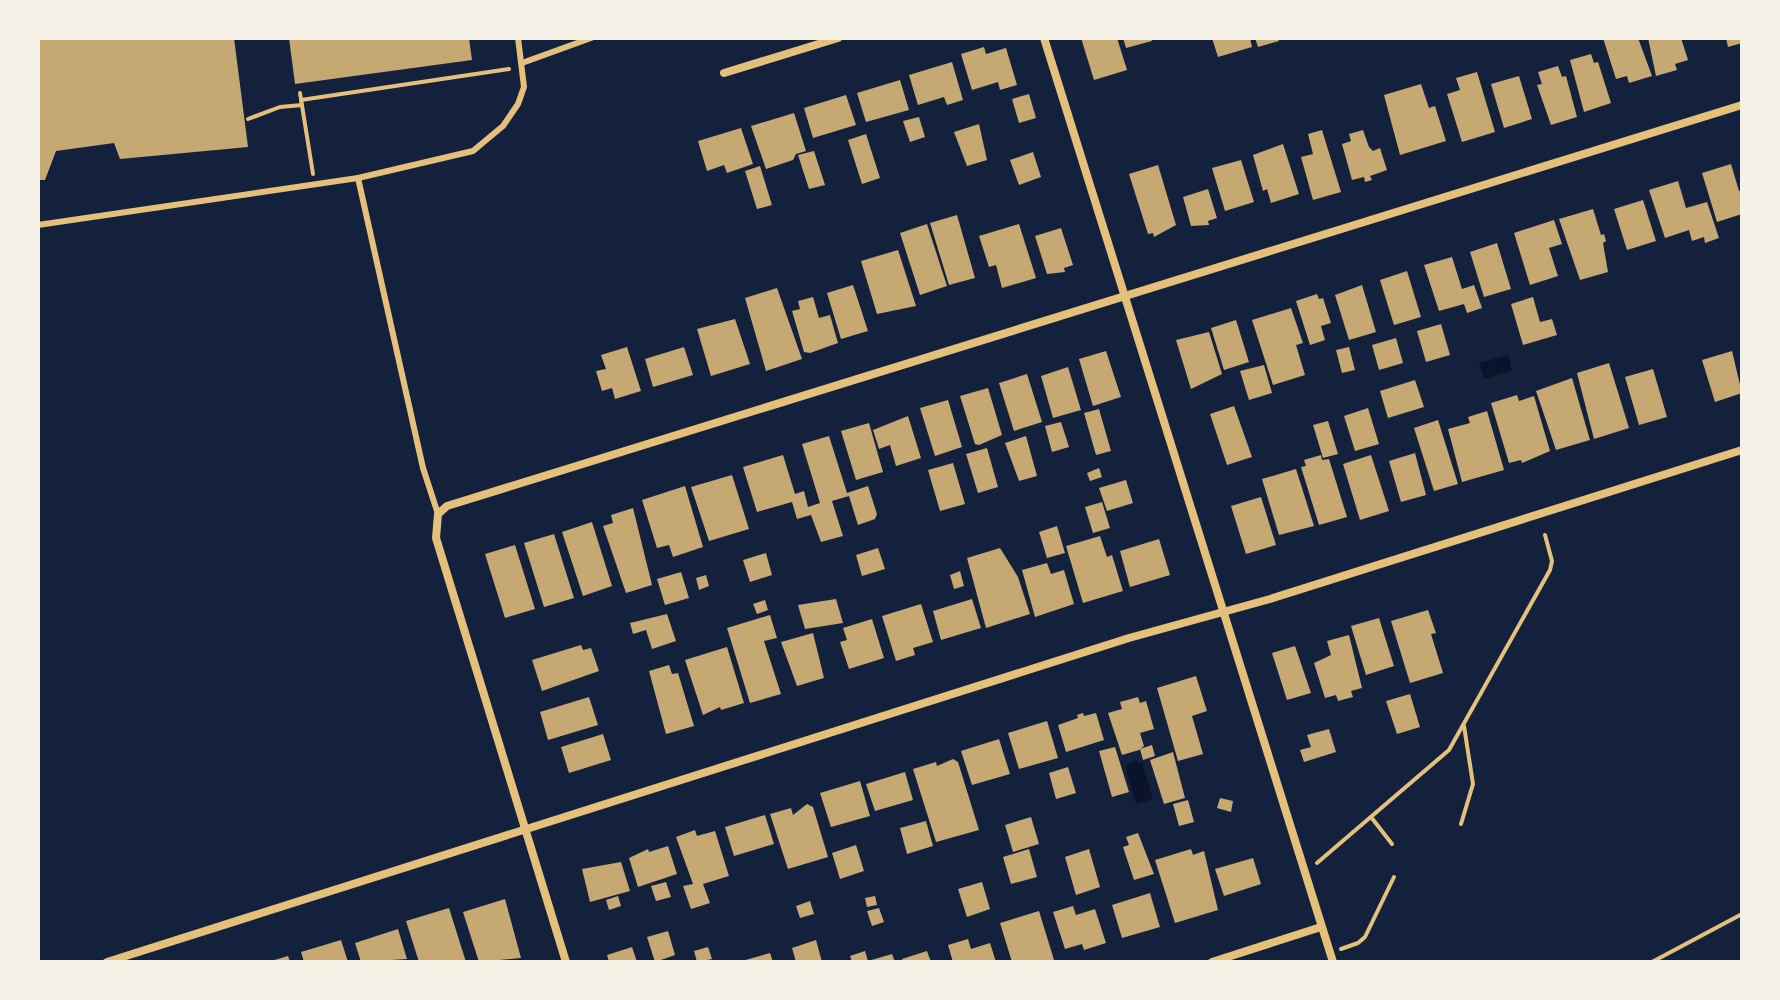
<svg xmlns="http://www.w3.org/2000/svg" width="1780" height="1000" font-family="'Nunito Sans',sans-serif">
	<style>
		.water { fill: #0b132b }
		.building { fill: #c6a872 }
		.lines { fill: none; stroke-linecap: round; stroke-linejoin: round }
		.path { stroke: #e5c07b; stroke-width: 4 }
		.service { stroke: #e5c07b; stroke-width: 6 }
		.minor { stroke: #e5c07b; stroke-width: 8 }
	</style>
	<rect width="100%" height="100%" fill="#14213d"/>
	<!-- water -->
	<g class="water">
		<polygon points="1508,355 1512,370 1484,379 1479,363"/>
		<polygon points="1136,759 1138,763 1142,762 1153,799 1136,804 1125,767"/>
	</g>
	<!-- building -->
	<g class="building">
		<polygon points="38,38 234,38 248,147 120,159 114,143 56,151 45,180 38,180"/>
		<polygon points="289,38 469,38 472,60 295,84"/>
		<polygon points="1081,38 1117,38 1127,70 1094,80"/>
		<polygon points="1123,38 1151,38 1152,41 1126,48"/>
		<polygon points="1212,38 1250,38 1252,47 1218,57"/>
		<polygon points="1255,38 1278,38 1279,41 1258,47"/>
		<polygon points="1603,38 1638,38 1652,76 1629,83 1627,76 1616,79"/>
		<polygon points="1648,38 1681,38 1688,60 1675,64 1677,70 1656,76"/>
		<polygon points="1726,38 1742,38 1742,43 1728,47"/>
		<polygon points="984,47 986,54 1006,48 1017,85 1000,90 998,82 972,90 961,54"/>
		<polygon points="1591,54 1594,63 1598,62 1611,103 1584,112 1570,60"/>
		<polygon points="952,62 963,100 947,105 944,97 918,105 909,75"/>
		<polygon points="1558,66 1562,77 1566,76 1577,117 1551,125 1537,85 1542,84 1538,72"/>
		<polygon points="1477,72 1495,132 1462,142 1447,94 1460,90 1456,78"/>
		<polygon points="1519,76 1532,119 1504,128 1491,84"/>
		<polygon points="900,80 909,110 866,122 857,93"/>
		<polygon points="1421,84 1429,108 1435,106 1446,141 1400,155 1384,95"/>
		<polygon points="1029,94 1036,118 1019,123 1012,99"/>
		<polygon points="846,95 856,125 813,138 804,108"/>
		<polygon points="794,113 806,151 796,154 793,160 766,169 751,126"/>
		<polygon points="919,117 925,137 910,142 903,121"/>
		<polygon points="979,124 987,160 967,166 954,132"/>
		<polygon points="741,128 753,164 727,173 724,165 707,171 698,141"/>
		<polygon points="1322,130 1341,192 1313,200 1301,157 1313,154 1308,134"/>
		<polygon points="1363,130 1369,147 1373,151 1380,148 1387,170 1370,176 1372,180 1365,182 1364,177 1352,180 1342,144 1351,141 1349,134"/>
		<polygon points="866,134 880,178 862,184 848,140"/>
		<polygon points="1283,144 1299,194 1271,203 1267,189 1263,191 1253,155"/>
		<polygon points="814,151 825,185 809,189 798,155"/>
		<polygon points="1033,152 1041,177 1019,185 1010,160"/>
		<polygon points="1241,160 1254,202 1225,211 1212,168"/>
		<polygon points="1731,164 1739,191 1742,190 1742,214 1717,222 1702,173"/>
		<polygon points="1158,165 1176,225 1154,237 1153,233 1148,234 1129,174"/>
		<polygon points="760,166 772,205 757,209 745,171"/>
		<polygon points="1678,181 1686,208 1707,202 1719,238 1705,243 1704,237 1692,241 1689,230 1665,238 1649,190"/>
		<polygon points="1208,189 1217,218 1208,221 1209,225 1191,226 1183,197"/>
		<polygon points="1643,200 1656,241 1627,250 1614,209"/>
		<polygon points="1593,209 1601,235 1604,234 1606,241 1603,243 1608,272 1580,280 1559,219"/>
		<polygon points="957,215 975,278 949,285 930,223"/>
		<polygon points="1554,220 1562,244 1549,248 1558,276 1530,285 1514,233"/>
		<polygon points="927,224 947,286 920,295 900,233"/>
		<polygon points="1019,224 1036,278 1002,288 996,265 989,267 979,236"/>
		<polygon points="1061,228 1073,265 1064,268 1065,272 1047,274 1035,236"/>
		<polygon points="1497,243 1511,289 1484,297 1470,252"/>
		<polygon points="898,250 916,306 877,314 861,261"/>
		<polygon points="1452,257 1462,289 1474,285 1482,308 1467,313 1464,304 1439,311 1424,265"/>
		<polygon points="1407,271 1421,317 1394,325 1380,280"/>
		<polygon points="853,285 868,331 841,339 827,293"/>
		<polygon points="1362,285 1376,332 1349,340 1335,295"/>
		<polygon points="777,288 802,359 766,371 745,298"/>
		<polygon points="1317,294 1319,299 1323,298 1331,323 1321,326 1325,340 1310,345 1296,301"/>
		<polygon points="813,297 819,318 830,315 838,343 810,353 804,352 792,311 800,309 798,301"/>
		<polygon points="1533,297 1540,322 1552,319 1557,335 1523,345 1511,304"/>
		<polygon points="1291,308 1303,343 1296,345 1305,375 1273,385 1252,320"/>
		<polygon points="735,319 750,364 711,376 697,329"/>
		<polygon points="1236,320 1249,362 1224,370 1211,328"/>
		<polygon points="1441,324 1450,355 1426,362 1417,331"/>
		<polygon points="1209,332 1222,374 1191,389 1176,340"/>
		<polygon points="1396,338 1403,363 1379,370 1372,345"/>
		<polygon points="627,347 641,391 615,399 612,388 602,391 596,371 606,369 601,355"/>
		<polygon points="684,347 693,375 653,387 645,359"/>
		<polygon points="1349,347 1355,370 1342,373 1336,350"/>
		<polygon points="1106,351 1121,397 1093,406 1079,359"/>
		<polygon points="1732,351 1742,393 1715,402 1702,360"/>
		<polygon points="1609,363 1629,428 1594,439 1577,373"/>
		<polygon points="1264,365 1272,393 1249,400 1240,371"/>
		<polygon points="1068,367 1081,410 1053,418 1041,376"/>
		<polygon points="1653,369 1667,417 1639,425 1625,377"/>
		<polygon points="1027,374 1042,422 1014,431 999,383"/>
		<polygon points="1572,378 1590,440 1556,450 1536,391"/>
		<polygon points="1415,380 1424,407 1388,418 1380,391"/>
		<polygon points="988,388 1002,435 979,445 975,444 960,396"/>
		<polygon points="1517,395 1519,401 1534,396 1550,451 1522,463 1521,460 1509,463 1491,403"/>
		<polygon points="948,400 962,447 935,456 920,408"/>
		<polygon points="1234,406 1252,457 1227,465 1210,414"/>
		<polygon points="1368,408 1379,444 1355,451 1344,416"/>
		<polygon points="1099,409 1111,451 1096,455 1084,413"/>
		<polygon points="1487,411 1504,470 1462,482 1448,429 1470,423 1468,417"/>
		<polygon points="908,416 921,458 896,466 890,445 879,449 873,430"/>
		<polygon points="1438,420 1458,484 1434,491 1414,428"/>
		<polygon points="1328,421 1338,454 1323,458 1313,425"/>
		<polygon points="1061,422 1069,447 1052,452 1045,426"/>
		<polygon points="869,423 883,472 856,480 841,431"/>
		<polygon points="829,436 847,493 868,486 877,514 875,519 858,525 849,496 832,501 843,536 821,542 811,515 797,519 792,502 757,512 743,467 783,455 795,494 804,491 808,507 820,503 802,444"/>
		<polygon points="1026,436 1037,476 1019,481 1005,443"/>
		<polygon points="987,448 998,487 978,493 966,454"/>
		<polygon points="1415,453 1426,495 1401,502 1389,461"/>
		<polygon points="1321,455 1322,460 1329,459 1347,517 1319,525 1301,467 1306,466 1304,460"/>
		<polygon points="1371,455 1389,511 1360,520 1343,464"/>
		<polygon points="953,463 965,504 940,511 928,470"/>
		<polygon points="1099,468 1102,477 1090,481 1087,473"/>
		<polygon points="1296,469 1314,526 1279,535 1262,479"/>
		<polygon points="732,475 749,529 709,541 691,487"/>
		<polygon points="1126,480 1133,503 1107,511 1099,488"/>
		<polygon points="685,486 703,547 673,557 669,545 657,548 642,500"/>
		<polygon points="1261,497 1276,545 1246,554 1231,506"/>
		<polygon points="1102,502 1110,528 1093,533 1085,507"/>
		<polygon points="633,508 652,585 626,593 603,526 613,523 611,515"/>
		<polygon points="592,522 612,586 583,596 562,532"/>
		<polygon points="1057,526 1065,553 1047,558 1039,532"/>
		<polygon points="554,534 574,598 544,607 524,543"/>
		<polygon points="1100,536 1107,557 1112,555 1123,591 1083,603 1066,546"/>
		<polygon points="1159,539 1170,575 1130,587 1120,551"/>
		<polygon points="515,545 535,609 505,618 485,554"/>
		<polygon points="878,548 885,569 862,576 856,555"/>
		<polygon points="1000,548 1018,577 1030,614 986,628 967,558"/>
		<polygon points="766,553 772,575 750,582 743,560"/>
		<polygon points="1047,563 1051,574 1064,570 1074,604 1035,617 1022,570"/>
		<polygon points="960,571 964,586 954,589 950,575"/>
		<polygon points="681,572 689,598 665,605 657,579"/>
		<polygon points="706,575 709,586 699,590 696,578"/>
		<polygon points="836,599 843,623 805,629 798,605"/>
		<polygon points="972,599 981,628 941,640 933,611"/>
		<polygon points="765,600 768,610 757,614 753,604"/>
		<polygon points="921,604 933,642 913,648 915,655 896,661 882,616"/>
		<polygon points="1428,610 1436,633 1431,634 1443,673 1410,683 1391,621"/>
		<polygon points="667,614 676,641 652,649 646,630 633,634 630,623"/>
		<polygon points="770,615 777,638 764,641 781,694 750,703 727,628"/>
		<polygon points="1379,618 1394,666 1366,675 1351,626"/>
		<polygon points="872,619 884,658 849,669 840,642 847,640 843,628"/>
		<polygon points="813,633 824,678 797,686 781,642"/>
		<polygon points="1349,635 1362,688 1351,691 1353,697 1338,701 1336,695 1325,698 1314,663 1331,655 1327,641"/>
		<polygon points="581,645 583,650 591,648 599,671 542,691 532,660"/>
		<polygon points="1295,646 1311,693 1287,700 1272,653"/>
		<polygon points="727,647 744,703 721,710 720,707 703,715 685,660"/>
		<polygon points="669,665 672,674 678,673 694,726 666,734 649,671"/>
		<polygon points="1196,676 1207,711 1192,716 1203,754 1178,761 1157,688"/>
		<polygon points="1410,694 1420,727 1397,734 1386,701"/>
		<polygon points="589,697 598,725 548,740 540,712"/>
		<polygon points="1138,697 1140,703 1146,701 1154,729 1140,733 1144,746 1139,750 1122,755 1108,713 1122,709 1120,702"/>
		<polygon points="1083,713 1084,716 1096,713 1104,740 1066,752 1058,725 1078,718 1077,715"/>
		<polygon points="1047,721 1058,758 1019,769 1008,733"/>
		<polygon points="1329,729 1336,752 1304,762 1300,750 1311,747 1307,735"/>
		<polygon points="603,734 611,760 569,773 561,747"/>
		<polygon points="999,739 1010,774 972,785 961,751"/>
		<polygon points="1152,745 1155,756 1143,760 1140,749"/>
		<polygon points="1115,747 1129,792 1112,797 1099,751"/>
		<polygon points="1173,752 1185,798 1164,804 1150,760"/>
		<polygon points="953,759 958,762 979,830 936,842 913,769 936,762 937,766"/>
		<polygon points="1068,767 1076,793 1056,799 1049,773"/>
		<polygon points="905,772 913,800 875,811 866,784"/>
		<polygon points="860,781 870,816 831,827 820,793"/>
		<polygon points="1220,798 1233,801 1231,812 1217,808"/>
		<polygon points="1188,800 1194,822 1179,826 1173,804"/>
		<polygon points="807,804 813,807 828,857 788,869 770,814 791,808 793,815"/>
		<polygon points="765,815 774,844 734,856 725,827"/>
		<polygon points="1031,817 1039,844 1013,852 1005,825"/>
		<polygon points="926,821 933,846 907,854 900,828"/>
		<polygon points="695,830 697,836 715,831 729,876 703,884 710,903 691,909 683,886 693,884 676,837"/>
		<polygon points="1138,833 1154,874 1134,880 1123,847 1129,845 1126,837"/>
		<polygon points="856,845 864,871 840,879 832,853"/>
		<polygon points="668,846 677,874 638,887 629,858 648,849 649,852"/>
		<polygon points="1029,849 1037,877 1011,884 1003,857"/>
		<polygon points="1089,849 1100,887 1076,895 1065,857"/>
		<polygon points="1191,849 1193,855 1204,851 1218,910 1175,923 1155,860"/>
		<polygon points="1253,858 1261,884 1224,896 1215,869"/>
		<polygon points="621,862 630,891 590,902 582,869"/>
		<polygon points="666,882 671,897 656,901 651,886"/>
		<polygon points="982,882 990,909 967,917 958,889"/>
		<polygon points="1150,893 1160,927 1122,938 1112,905"/>
		<polygon points="618,896 621,906 609,910 606,900"/>
		<polygon points="875,896 877,905 867,907 865,898"/>
		<polygon points="505,899 521,958 479,962 463,912"/>
		<polygon points="810,901 814,914 800,918 796,906"/>
		<polygon points="1073,906 1076,915 1095,909 1106,943 1084,950 1082,944 1065,949 1053,912"/>
		<polygon points="449,908 466,962 419,962 406,921"/>
		<polygon points="879,908 884,922 872,926 867,911"/>
		<polygon points="1039,911 1054,960 1012,962 1000,923"/>
		<polygon points="398,929 407,959 361,962 355,943"/>
		<polygon points="668,931 675,955 655,962 647,937"/>
		<polygon points="968,939 971,949 990,943 996,962 953,962 948,945"/>
		<polygon points="341,940 348,962 304,962 301,952"/>
		<polygon points="816,940 822,962 796,962 792,948"/>
		<polygon points="632,947 637,962 609,962 607,955"/>
		<polygon points="708,947 712,959 697,962 694,951"/>
		<polygon points="865,951 868,961 892,954 895,962 852,962 850,956"/>
		<polygon points="927,951 931,962 903,962 902,959"/>
		<polygon points="770,953 773,962 743,962 742,961"/>
		<polygon points="288,956 290,962 271,962 271,961"/>
	</g>
	<g class="lines">
		<!-- path -->
		<g class="path">
			<polyline points="300,93 313,174"/>
			<polyline points="301,100 509,69"/>
			<polyline points="248,119 280,107 302,105"/>
			<polyline points="1371,817 1392,844"/>
			<polyline points="1461,824 1473,784 1464,726"/>
			<polyline points="1317,863 1449,750 1550,570 1552,561 1545,535"/>
			<polyline points="1341,949 1358,943 1365,937 1394,877"/>
			<polyline points="1652,962 1742,914"/>
		</g>
		<!-- service -->
		<g class="service">
			<polyline points="522,63 591,38"/>
			<polyline points="358,178 423,468 438,514"/>
			<polyline points="38,225 358,178 473,151 503,126 518,104 524,87 518,38"/>
		</g>
		<!-- minor -->
		<g class="minor">
			<polyline points="1044,38 1333,962"/>
			<polyline points="724,73 838,38"/>
			<polyline points="107,962 1129,638 1270,599 1742,450"/>
			<polyline points="566,962 436,538 438,514 447,506 1742,105"/>
			<polyline points="1212,962 1321,927"/>
		</g>
	</g>
	<!-- border -->
	<rect width="1780" height="1000" fill="none" stroke="#f6f1e7" stroke-width="80"/>
</svg>
